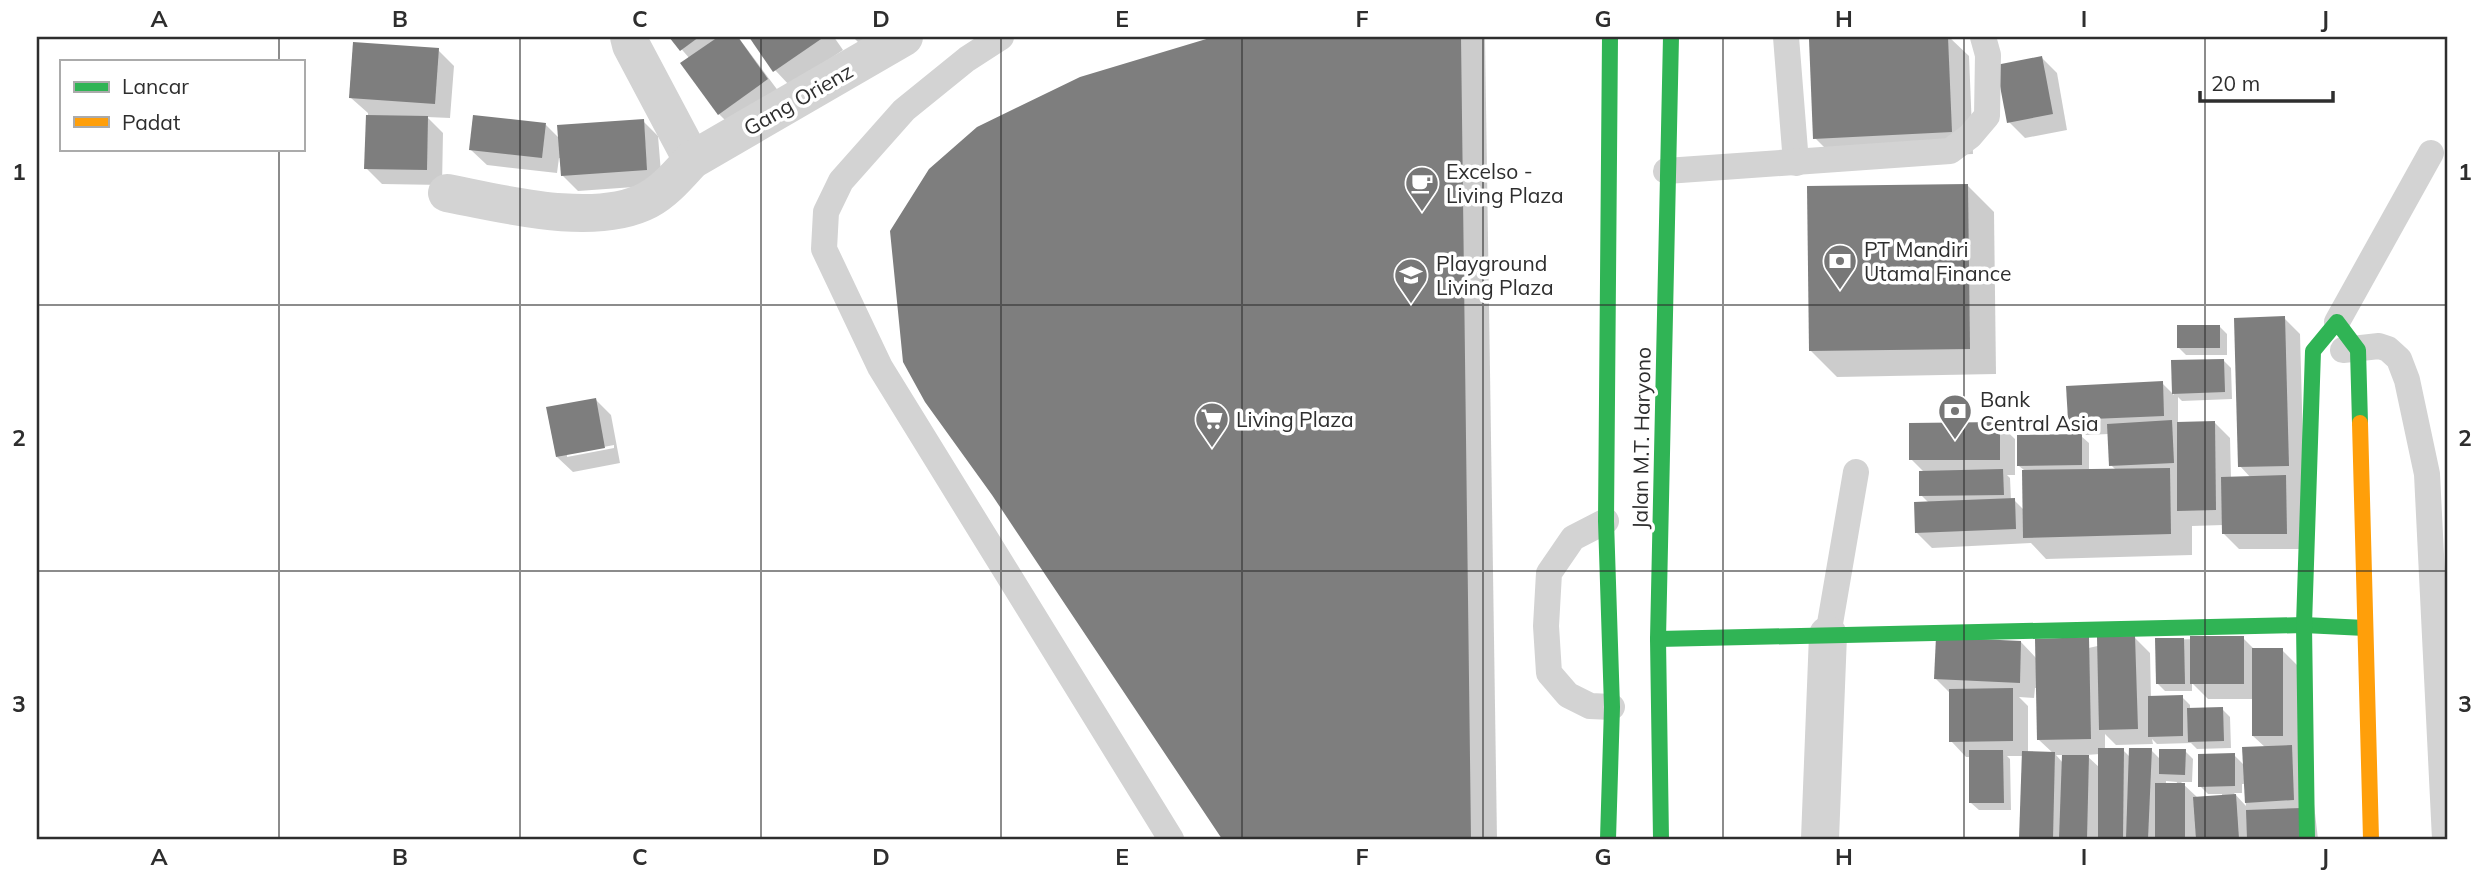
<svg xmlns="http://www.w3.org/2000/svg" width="2484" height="876" font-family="Mulish,sans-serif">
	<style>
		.shadow { fill: #0003; fill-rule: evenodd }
		.building { fill: #7e7e7e }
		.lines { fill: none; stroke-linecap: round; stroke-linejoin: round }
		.lane { stroke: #d3d3d3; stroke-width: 26 }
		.street { stroke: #d3d3d3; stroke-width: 38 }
		.fast { stroke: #30b455; stroke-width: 16 }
		.slow { stroke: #ff9f0a; stroke-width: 16 }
		.grid { fill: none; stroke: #2e2e2e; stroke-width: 2; stroke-opacity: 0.55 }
		.labels { text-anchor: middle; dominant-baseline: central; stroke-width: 7; stroke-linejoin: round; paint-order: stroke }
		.street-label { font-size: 21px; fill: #2e2e2e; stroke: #fff }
		.poi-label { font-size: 21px; fill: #2e2e2e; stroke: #fff; text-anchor: start }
		.neatline { fill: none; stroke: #2e2e2e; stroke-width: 2.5 }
		.grid-label { font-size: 23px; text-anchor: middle; font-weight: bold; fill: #2e2e2e }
	</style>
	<rect width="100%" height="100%" fill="#fff"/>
	<!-- shadow -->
	<g class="shadow">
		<polygon points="671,37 738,37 782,96 734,129 719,114 690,59"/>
		<polygon points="751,37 834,37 843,50 790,86 775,70"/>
		<polygon points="853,37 893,37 869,53"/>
		<polygon points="1219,37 1485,37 1497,839 1225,839 994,494 1080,78"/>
		<polygon points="1902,37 1949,37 1969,56 1973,154 1837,160 1815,138 1811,41"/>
		<polygon points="438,50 454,66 450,118 427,117 443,133 442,185 382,184 366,168 368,113 351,98"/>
		<polygon points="2042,58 2057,73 2067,130 2025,138 2009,122"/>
		<polygon points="643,121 658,136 662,185 578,191 562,175 561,158 559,158 557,173 487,165 471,150 546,125 560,139"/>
		<polygon points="1968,186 1994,212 1996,374 1837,377 1810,350"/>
		<polygon points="2284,318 2300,334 2304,481 2302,549 2239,549 2223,533 2223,525 2192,526 2192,555 2046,559 2031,543 1932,548 1917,533 1929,503 1921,495 1924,472 1911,459 1999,424 2015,439 2015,475 2007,475 2010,478 2011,500 2014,500 2024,510 2024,470 2019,466 2081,436 2089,443 2089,471 2116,470 2111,465 2109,434 2086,435 2070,419 2162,383 2174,395 2173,362 2223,360 2231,368 2232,399 2182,401 2178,397 2178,423 2214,422 2230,438 2231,478 2251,478 2240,466"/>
		<polygon points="2220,327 2227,334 2227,355 2186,355 2179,348"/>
		<path d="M596,400L611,415L620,463L573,472L557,457ZM614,445V448L567,457V454Z"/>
		<path d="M2135,638L2150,653L2151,698L2182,697L2190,705V710L2222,709L2230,717L2231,748L2197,749L2191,743L2157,744L2152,739L2153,744L2116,745L2105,734V749L2123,750L2130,757L2151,750L2160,759L2185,751L2193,759L2192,782H2181L2198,798L2222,796V794H2208L2200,786L2234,755L2245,766L2266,748L2253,736L2254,699H2208L2192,683V691H2165L2157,683V640L2243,638L2255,650H2282L2298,666L2318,839H2020L2023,756H2007L2010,759L2011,810H1979L1971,803V757H1966L1951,741L1950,693L1935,678L2021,642L2037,659ZM2035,688H2038L2039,740L2054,754L2028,753V706L2019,697L2034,698ZM2100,754V768L2086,755ZM2056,755H2063V763ZM2166,781L2177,782L2176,785H2166ZM2242,784H2245L2246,806L2234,793H2242Z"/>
	</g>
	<!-- building -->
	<g class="building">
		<polygon points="669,37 699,37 680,51"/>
		<polygon points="718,37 738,37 768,79 718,115 680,63"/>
		<polygon points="749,37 824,37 773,72"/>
		<polygon points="1213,37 1461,37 1471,839 1222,839 992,495 925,402 903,362 890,231 929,169 977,127 1080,77"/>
		<polygon points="1865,37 1948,37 1952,132 1813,139 1809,39"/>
		<polygon points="353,42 439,48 435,104 349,98"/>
		<polygon points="2042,56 2053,114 2007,123 1996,65"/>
		<polygon points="366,115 428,116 427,170 364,169"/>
		<polygon points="473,115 546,123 542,158 469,150"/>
		<polygon points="644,119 647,170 561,176 557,125"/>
		<polygon points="1968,184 1970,349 1809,351 1807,186"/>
		<polygon points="2285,316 2289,466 2238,467 2234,318"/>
		<rect x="2177" y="325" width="43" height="23"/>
		<polygon points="2224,359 2225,392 2172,394 2171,360"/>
		<polygon points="2163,381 2164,416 2068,420 2066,386"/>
		<polygon points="596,398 605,448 556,457 546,407"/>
		<polygon points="2172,420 2174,463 2109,466 2107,424"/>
		<polygon points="2215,421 2216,510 2177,511 2177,422"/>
		<polygon points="2000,422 2000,460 1909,460 1909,423"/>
		<polygon points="2082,434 2082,465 2017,466 2017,435"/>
		<polygon points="2170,468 2171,534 2023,538 2022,470"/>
		<polygon points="2003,469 2004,495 1919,496 1919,471"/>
		<polygon points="2286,475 2287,534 2222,534 2221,477"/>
		<polygon points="2015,498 2016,529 1915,533 1914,502"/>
		<polygon points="2135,636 2138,729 2099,730 2097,637"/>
		<rect x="2190" y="636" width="54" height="48"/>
		<polygon points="1936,637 2021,641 2020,683 1934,679"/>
		<polygon points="2089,637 2091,739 2037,740 2035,639"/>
		<polygon points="2155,638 2184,638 2185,684 2156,684"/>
		<rect x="2252" y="648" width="31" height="88"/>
		<polygon points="2013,688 2013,741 1949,742 1949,689"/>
		<polygon points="2183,695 2183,736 2148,737 2148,696"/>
		<polygon points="2223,707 2224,741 2188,742 2187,708"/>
		<polygon points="2292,745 2294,800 2245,803 2242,747"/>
		<polygon points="2098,748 2124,748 2123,839 2098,839"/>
		<polygon points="2129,748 2152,748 2148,839 2126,839"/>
		<polygon points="2159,749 2186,749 2185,775 2159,774"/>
		<polygon points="1969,750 2003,750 2004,803 1969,803"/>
		<polygon points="2022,751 2055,752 2053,839 2019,839"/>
		<polygon points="2235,753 2235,786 2198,787 2198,754"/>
		<polygon points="2062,755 2089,755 2087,839 2059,839"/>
		<rect x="2155" y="783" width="30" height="56"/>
		<polygon points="2236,794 2239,839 2196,839 2193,797"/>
		<polygon points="2302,808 2303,839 2247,839 2246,810"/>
	</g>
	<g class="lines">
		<!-- lane -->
		<g class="lane">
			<polyline points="1001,37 967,59 904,110 841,181 826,212 824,249 880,367 1171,839"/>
			<polyline points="1786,37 1796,163"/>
			<polyline points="1666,171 1950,151 1970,136 1987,116 1988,55 1983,37"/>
			<polyline points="2337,322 2431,153"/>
			<polyline points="2343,350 2379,346 2388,349 2399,359 2407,380 2427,474 2445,839"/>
			<polyline points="1606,521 1573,538 1549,573 1546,626 1549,673 1568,695 1590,706 1612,707"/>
			<polyline points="1828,635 1856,472"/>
		</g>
		<!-- street -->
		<g class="street">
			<polyline points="629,37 631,45 692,160"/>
			<path d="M447,193C504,204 595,228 648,200C665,191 679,174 692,160L904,37"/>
			<polyline points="1820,839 1828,635"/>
		</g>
		<!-- fast -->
		<g class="fast">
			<polyline points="1658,639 2304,625 2365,628"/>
			<polyline points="1608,839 1612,707 1606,521 1610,37"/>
			<polyline points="1661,839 1658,639 1671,37"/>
			<polyline points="2307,839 2304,625 2313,351 2337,322 2358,350 2360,423"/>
		</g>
		<!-- slow -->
		<polyline class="slow" points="2360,423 2371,839"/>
	</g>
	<!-- grid -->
	<path class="grid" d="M279,37V61M520,37V839M761,37V839M1001,37V839M1242,37V839M1483,37V839M1723,37V839M1964,37V839M2205,37V839M279,149V839M37,305H2447M37,571H2447"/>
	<!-- icons -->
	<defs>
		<g id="cafe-pin" transform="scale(1.75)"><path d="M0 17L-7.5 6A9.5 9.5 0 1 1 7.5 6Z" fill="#777" stroke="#fff"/><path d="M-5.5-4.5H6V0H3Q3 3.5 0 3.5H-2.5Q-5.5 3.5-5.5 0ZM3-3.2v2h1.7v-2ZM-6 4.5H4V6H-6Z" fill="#fff"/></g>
		<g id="bank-pin" transform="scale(1.75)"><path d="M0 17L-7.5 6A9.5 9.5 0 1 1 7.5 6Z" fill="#777" stroke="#fff"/><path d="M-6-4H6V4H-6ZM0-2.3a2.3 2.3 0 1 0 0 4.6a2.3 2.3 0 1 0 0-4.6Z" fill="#fff"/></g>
		<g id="school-pin" transform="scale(1.75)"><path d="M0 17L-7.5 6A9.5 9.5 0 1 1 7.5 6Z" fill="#777" stroke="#fff"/><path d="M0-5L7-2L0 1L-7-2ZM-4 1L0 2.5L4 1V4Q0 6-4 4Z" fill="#fff"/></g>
		<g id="supermarket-pin" transform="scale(1.75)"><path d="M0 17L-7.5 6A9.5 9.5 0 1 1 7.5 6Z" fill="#777" stroke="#fff"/><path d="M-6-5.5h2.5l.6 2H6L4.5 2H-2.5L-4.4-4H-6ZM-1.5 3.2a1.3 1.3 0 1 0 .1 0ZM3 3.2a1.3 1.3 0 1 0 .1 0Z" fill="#fff"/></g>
	</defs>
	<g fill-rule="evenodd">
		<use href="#cafe-pin" x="1422" y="183"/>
		<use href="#bank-pin" x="1840" y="261"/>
		<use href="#school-pin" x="1411" y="275"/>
		<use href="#bank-pin" x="1955" y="411"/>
		<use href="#supermarket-pin" x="1212" y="419"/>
	</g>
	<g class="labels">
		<!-- street labels -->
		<g class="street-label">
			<text transform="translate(798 99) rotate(-30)">Gang Orienz</text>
			<text transform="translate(1641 438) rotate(-89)">Jalan M.T. Haryono</text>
		</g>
		<!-- poi labels -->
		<g class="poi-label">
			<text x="1446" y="171">Excelso -<tspan x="1446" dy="24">Living Plaza</tspan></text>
			<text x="1864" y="249">PT Mandiri<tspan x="1864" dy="24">Utama Finance</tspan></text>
			<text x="1436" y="263">Playground<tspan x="1436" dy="24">Living Plaza</tspan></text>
			<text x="1980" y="399">Bank<tspan x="1980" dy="24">Central Asia</tspan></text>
			<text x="1236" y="419">Living Plaza</text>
		</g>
	</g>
	<!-- border -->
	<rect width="2484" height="876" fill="none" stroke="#ffffff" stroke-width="77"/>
	<!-- legend -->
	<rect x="60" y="60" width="245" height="91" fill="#ffffff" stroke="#ababab" stroke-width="2"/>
	<rect x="74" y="82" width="35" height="10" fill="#30b455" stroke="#ababab" stroke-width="2"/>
	<text x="122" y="94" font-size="21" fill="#2e2e2e">Lancar</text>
	<rect x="74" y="117" width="35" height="10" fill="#ff9f0a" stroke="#ababab" stroke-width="2"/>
	<text x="122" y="130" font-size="21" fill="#2e2e2e">Padat</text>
	<!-- scale -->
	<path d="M2200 91v10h133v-10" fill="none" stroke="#2e2e2e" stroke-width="3.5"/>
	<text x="2211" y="91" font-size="21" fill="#2e2e2e" stroke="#ffffff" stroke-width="5" paint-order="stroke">20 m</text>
	<rect x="38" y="38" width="2408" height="800" class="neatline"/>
	<g class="grid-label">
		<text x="159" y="27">A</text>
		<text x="400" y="27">B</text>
		<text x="640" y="27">C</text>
		<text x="881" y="27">D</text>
		<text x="1122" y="27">E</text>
		<text x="1362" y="27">F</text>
		<text x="1603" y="27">G</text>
		<text x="1844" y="27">H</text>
		<text x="2084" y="27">I</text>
		<text x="2325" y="27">J</text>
		<text x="19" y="180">1</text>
		<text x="2465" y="180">1</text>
		<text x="19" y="446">2</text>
		<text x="2465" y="446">2</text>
		<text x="19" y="712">3</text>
		<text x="2465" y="712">3</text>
		<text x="159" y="865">A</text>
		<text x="400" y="865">B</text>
		<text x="640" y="865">C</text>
		<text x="881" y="865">D</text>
		<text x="1122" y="865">E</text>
		<text x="1362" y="865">F</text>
		<text x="1603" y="865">G</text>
		<text x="1844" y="865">H</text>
		<text x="2084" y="865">I</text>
		<text x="2325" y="865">J</text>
	</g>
</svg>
